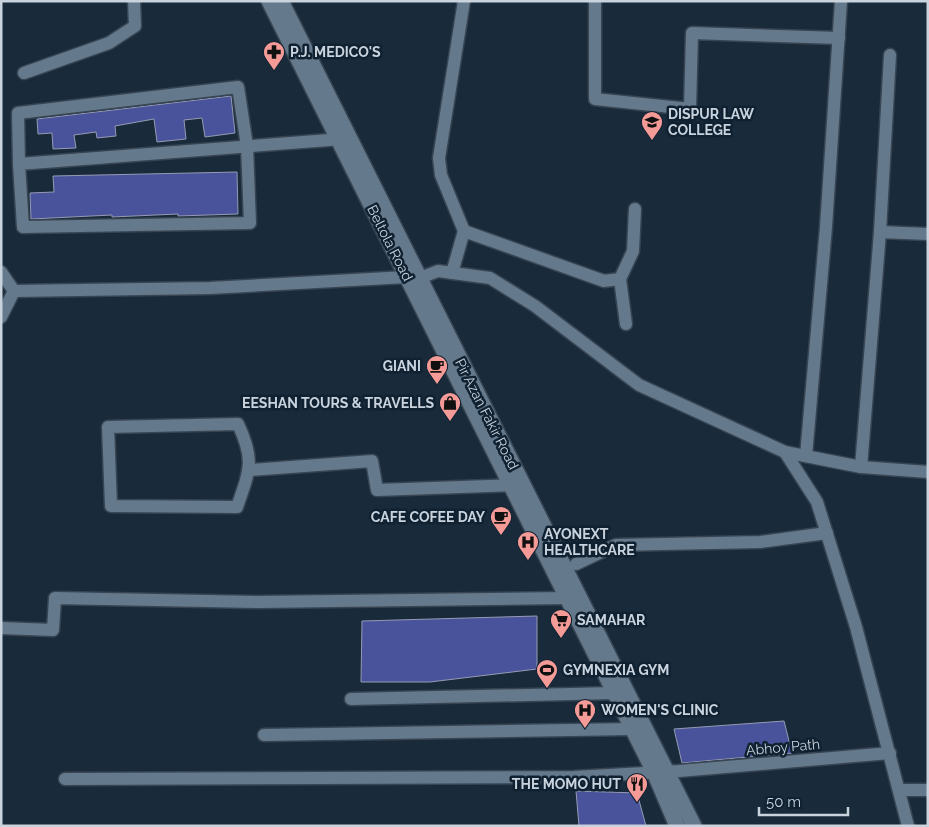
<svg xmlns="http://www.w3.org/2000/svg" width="929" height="827" font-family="Raleway,sans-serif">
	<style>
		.building { fill: #49539b; stroke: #959bb4 }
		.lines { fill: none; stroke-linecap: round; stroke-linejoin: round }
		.street-casing { stroke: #374553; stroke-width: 15 }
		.secondary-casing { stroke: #374553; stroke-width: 18 }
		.street { stroke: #65798c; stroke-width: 12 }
		.secondary { stroke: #65798c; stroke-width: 15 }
		.labels { text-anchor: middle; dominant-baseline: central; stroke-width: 5; stroke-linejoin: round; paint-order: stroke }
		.poi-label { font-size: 14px; font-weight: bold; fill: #c8d3de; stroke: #102131; text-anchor: start }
		.street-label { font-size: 14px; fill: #c8d3de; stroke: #102131 }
	</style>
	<rect width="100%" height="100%" fill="#192b3b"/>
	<!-- building -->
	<g class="building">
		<polygon points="231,96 235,133 205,137 202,118 184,120 186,139 157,142 154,119 115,126 116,136 97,138 96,132 74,135 76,148 53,149 52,133 38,134 37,119"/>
		<polygon points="237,172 238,214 178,216 178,214 112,217 112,215 31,219 30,193 54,192 53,176"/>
		<polygon points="537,616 537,669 430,682 361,682 362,621"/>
		<polygon points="784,721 792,753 682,763 674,729"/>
		<polygon points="576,791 637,793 646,826 579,826"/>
	</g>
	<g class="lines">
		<!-- street casing -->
		<g class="street-casing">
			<g id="street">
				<polyline points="595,1 595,99 690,109 692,33 839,38"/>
				<polyline points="24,73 109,43 135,26 134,1"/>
				<polyline points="19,164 18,113 238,87 247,146 250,223 23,227 19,164 329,140 338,139"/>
				<polyline points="464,231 604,281 620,279 633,251 635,209"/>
				<polyline points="880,232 928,234"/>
				<polyline points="1,272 14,291"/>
				<polyline points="452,273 464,231 441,175 439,158 464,1"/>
				<polyline points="420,278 438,271 490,278 535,306 639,385 785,452 861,467 928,472"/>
				<polyline points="620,279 626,324"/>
				<polyline points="14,291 210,288 406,277"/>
				<polyline points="1,317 14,291"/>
				<path d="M238,424C255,460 250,470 237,507L111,506L108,427Z"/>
				<polyline points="785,452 817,502 856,627 908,826"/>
				<polyline points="806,456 826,227 841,1"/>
				<polyline points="861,467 880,232 890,55"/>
				<polyline points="250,470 372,461 377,490 519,485"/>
				<polyline points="576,564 616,545 760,542 827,533"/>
				<polyline points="1,628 53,630 55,598 258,602 567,598"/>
				<polyline points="351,699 614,693"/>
				<polyline points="264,735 632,729"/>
				<polyline points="65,779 574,777 679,771 890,753"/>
				<polyline points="900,790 928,790"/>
			</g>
		</g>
		<!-- secondary casing -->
		<g class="secondary-casing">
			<g id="secondary">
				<polyline points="269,1 654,772 677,826"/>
				<polyline points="281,1 694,826"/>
			</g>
		</g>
		<!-- street -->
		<use href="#street" class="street"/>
		<!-- secondary -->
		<use href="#secondary" class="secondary"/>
	</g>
	<!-- icons -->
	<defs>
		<g id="pharmacy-pin" transform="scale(1.125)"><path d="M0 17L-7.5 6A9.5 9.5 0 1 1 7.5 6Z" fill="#f59b97" stroke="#102131"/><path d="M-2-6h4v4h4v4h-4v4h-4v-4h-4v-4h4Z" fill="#111"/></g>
		<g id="university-pin" transform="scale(1.125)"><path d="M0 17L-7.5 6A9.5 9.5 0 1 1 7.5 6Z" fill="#f59b97" stroke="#102131"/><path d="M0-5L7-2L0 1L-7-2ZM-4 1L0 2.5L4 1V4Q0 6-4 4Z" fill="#111"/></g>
		<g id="cafe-pin" transform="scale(1.125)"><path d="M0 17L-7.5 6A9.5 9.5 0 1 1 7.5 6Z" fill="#f59b97" stroke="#102131"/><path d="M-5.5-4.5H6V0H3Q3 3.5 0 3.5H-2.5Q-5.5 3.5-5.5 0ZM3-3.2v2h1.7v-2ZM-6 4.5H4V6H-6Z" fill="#111"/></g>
		<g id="shop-pin" transform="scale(1.125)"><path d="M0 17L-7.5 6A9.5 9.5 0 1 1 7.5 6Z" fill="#f59b97" stroke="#102131"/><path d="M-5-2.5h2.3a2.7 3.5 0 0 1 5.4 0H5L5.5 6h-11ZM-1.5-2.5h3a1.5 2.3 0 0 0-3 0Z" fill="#111"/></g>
		<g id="hospital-pin" transform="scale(1.125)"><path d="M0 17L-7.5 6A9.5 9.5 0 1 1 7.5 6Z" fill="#f59b97" stroke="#102131"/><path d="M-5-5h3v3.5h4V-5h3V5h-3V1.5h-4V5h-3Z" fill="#111"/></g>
		<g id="supermarket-pin" transform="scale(1.125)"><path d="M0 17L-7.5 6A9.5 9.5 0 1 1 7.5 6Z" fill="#f59b97" stroke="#102131"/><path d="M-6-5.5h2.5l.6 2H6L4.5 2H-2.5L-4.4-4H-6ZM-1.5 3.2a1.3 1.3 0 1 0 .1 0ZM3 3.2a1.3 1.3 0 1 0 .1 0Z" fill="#111"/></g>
		<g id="stadium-pin" transform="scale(1.125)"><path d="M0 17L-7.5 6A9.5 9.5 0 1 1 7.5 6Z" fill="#f59b97" stroke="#102131"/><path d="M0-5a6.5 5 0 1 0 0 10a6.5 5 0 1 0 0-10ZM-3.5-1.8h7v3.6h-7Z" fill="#111"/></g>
		<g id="restaurant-pin" transform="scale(1.125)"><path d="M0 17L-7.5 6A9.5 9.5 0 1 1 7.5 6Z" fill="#f59b97" stroke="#102131"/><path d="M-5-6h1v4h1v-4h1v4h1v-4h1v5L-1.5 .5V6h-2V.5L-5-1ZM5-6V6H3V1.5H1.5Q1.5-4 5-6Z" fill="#111"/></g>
	</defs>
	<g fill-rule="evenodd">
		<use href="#pharmacy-pin" x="274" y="52"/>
		<use href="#university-pin" x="652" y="122"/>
		<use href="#cafe-pin" x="437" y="366"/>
		<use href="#shop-pin" x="450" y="403"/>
		<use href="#cafe-pin" x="501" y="517"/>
		<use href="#hospital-pin" x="528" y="542"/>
		<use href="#supermarket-pin" x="561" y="620"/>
		<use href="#stadium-pin" x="547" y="670"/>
		<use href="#hospital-pin" x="585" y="710"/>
		<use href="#restaurant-pin" x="637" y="784"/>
	</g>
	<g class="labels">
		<!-- poi labels -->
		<g class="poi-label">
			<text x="290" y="52">P.J. MEDICO'S</text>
			<text x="668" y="114">DISPUR LAW<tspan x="668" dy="16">COLLEGE</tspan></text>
			<text x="421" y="366" text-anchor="end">GIANI</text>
			<text x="434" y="403" text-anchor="end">EESHAN TOURS &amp; TRAVELLS</text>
			<text x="485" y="517" text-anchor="end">CAFE COFEE DAY</text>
			<text x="544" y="534">AYONEXT<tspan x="544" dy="16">HEALTHCARE</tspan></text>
			<text x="577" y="620">SAMAHAR</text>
			<text x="563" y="670">GYMNEXIA GYM</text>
			<text x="601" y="710">WOMEN'S CLINIC</text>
			<text x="621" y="784" text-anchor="end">THE MOMO HUT</text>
		</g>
		<!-- street labels -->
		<g class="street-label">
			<text transform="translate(390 243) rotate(63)">Beltola Road</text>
			<text transform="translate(487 414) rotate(63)">Pir Azan Fakir Road</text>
			<text transform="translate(783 747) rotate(-5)">Abhoy Path</text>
		</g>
	</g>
	<!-- border -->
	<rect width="929" height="827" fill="none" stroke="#c8d3de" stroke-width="5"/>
	<!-- scale -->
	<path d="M759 807v8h89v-8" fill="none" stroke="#c8d3de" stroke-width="2.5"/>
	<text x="766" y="807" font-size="15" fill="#c8d3de" stroke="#102131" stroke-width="4" paint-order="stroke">50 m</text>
</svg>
